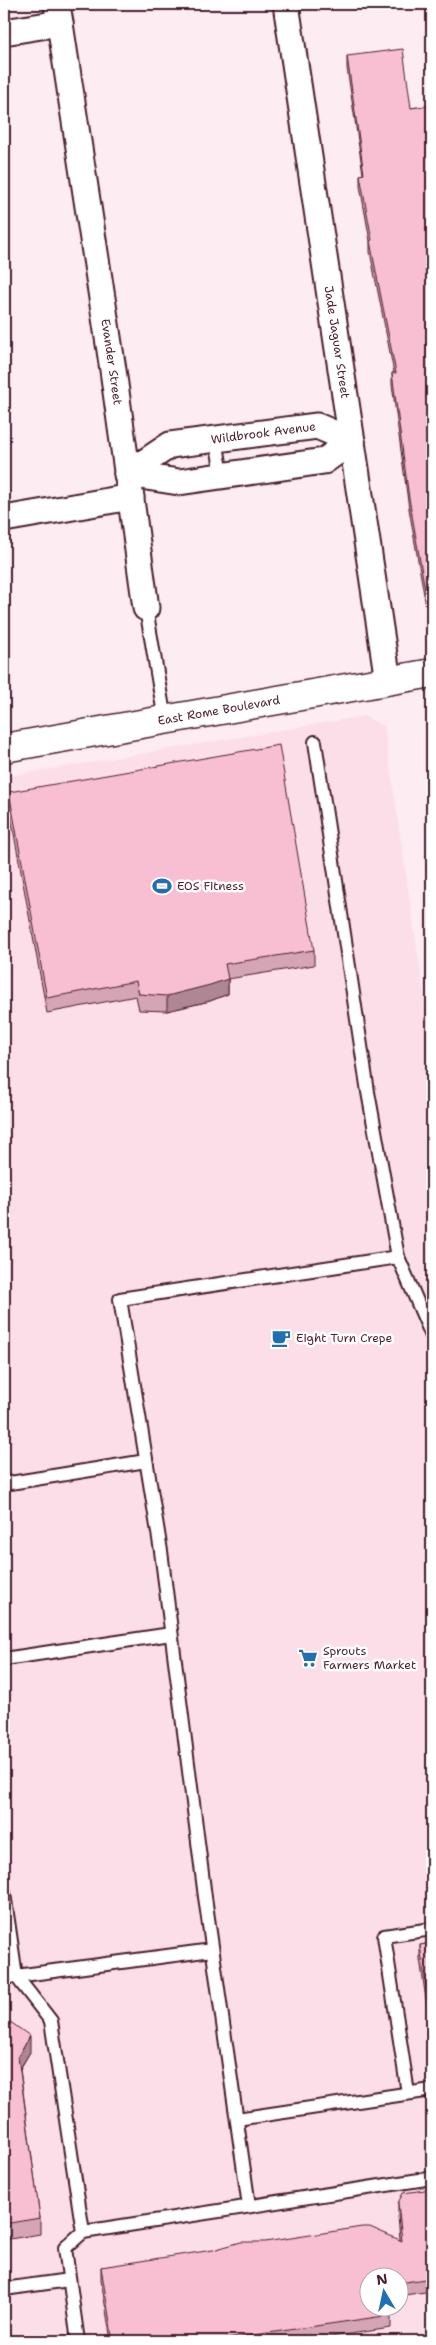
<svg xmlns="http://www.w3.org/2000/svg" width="436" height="2345" font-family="'Shantell Sans',sans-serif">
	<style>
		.built { fill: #fcdee9; fill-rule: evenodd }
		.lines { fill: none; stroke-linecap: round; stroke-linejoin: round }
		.lane-casing { stroke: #4a1f2b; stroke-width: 16 }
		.street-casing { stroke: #4a1f2b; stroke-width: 29 }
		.secondary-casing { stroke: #4a1f2b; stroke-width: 31 }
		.lane { stroke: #fff; stroke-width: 12 }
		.street { stroke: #fff; stroke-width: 25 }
		.secondary { stroke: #fff; stroke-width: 28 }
		.wall { fill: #d5a4b5; stroke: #4a1f2b }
		.shaded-wall { fill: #ae8694; stroke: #4a1f2b }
		.building { fill: #f8bfd3; stroke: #4a1f2b }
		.labels { text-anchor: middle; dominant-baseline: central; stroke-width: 5; stroke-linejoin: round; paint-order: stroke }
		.street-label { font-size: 12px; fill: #4a1f2b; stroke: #fff }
		.poi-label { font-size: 12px; fill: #4a1f2b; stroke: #fff; text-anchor: start }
	</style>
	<rect width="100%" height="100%" fill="#fdecf2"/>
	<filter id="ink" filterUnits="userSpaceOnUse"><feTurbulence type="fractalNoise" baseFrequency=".02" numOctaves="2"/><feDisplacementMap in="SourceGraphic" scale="10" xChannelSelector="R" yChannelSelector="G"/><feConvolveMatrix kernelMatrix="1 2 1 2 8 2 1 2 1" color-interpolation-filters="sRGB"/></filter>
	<g filter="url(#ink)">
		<!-- built -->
		<path class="built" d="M364,716L384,726L432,1050V2341H4V777ZM368,2278H398V2308H368Z"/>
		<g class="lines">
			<!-- lane casing -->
			<g class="lane-casing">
				<g id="lane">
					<polyline points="216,439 222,475"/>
					<polyline points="146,608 165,720"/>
					<polyline points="398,1257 432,1336"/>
					<polyline points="4,1484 146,1461"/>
					<polyline points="4,1659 171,1634"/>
					<polyline points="4,1893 16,1976 4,1978"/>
					<polyline points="16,1976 51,2021 83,2232 65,2248 78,2341"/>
					<polyline points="16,1976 212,1950"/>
					<polyline points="408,2093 384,1936 432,1929"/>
					<polyline points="237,2119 432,2090"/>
					<polyline points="249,2206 205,1897 161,1551 120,1299 398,1257 368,1092 315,742"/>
					<polyline points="83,2232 432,2178"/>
					<polyline points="4,2289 69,2280"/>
				</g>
			</g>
			<!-- street casing -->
			<g class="street-casing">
				<g id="street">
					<path id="s1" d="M57,4L113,370L146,608"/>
					<path id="s2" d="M286,4L388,681"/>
					<polyline points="4,32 60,23"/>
					<path id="s3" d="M127,474L170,445L317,426L352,441"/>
					<polyline points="127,474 179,482 324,461 352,441"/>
					<polyline points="4,519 131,497"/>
				</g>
			</g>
			<!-- secondary casing -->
			<g class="secondary-casing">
				<g id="secondary">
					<path id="s4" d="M4,748L432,673"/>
				</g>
			</g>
			<!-- lane -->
			<use href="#lane" class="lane"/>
			<!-- street -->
			<use href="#street" class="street"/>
			<!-- secondary -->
			<use href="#secondary" class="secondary"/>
		</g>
		<!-- wall -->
		<g class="wall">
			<polygon points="347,56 411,108 432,105 432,163 430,164 432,173 432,605 426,606 409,509 392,385 392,373 394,373 370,252 370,241 360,186 360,175 363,174 347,68"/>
			<polygon points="9,792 314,950 314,965 228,979 228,994 210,1001 167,1011 139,1010 136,996 47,1013 9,807"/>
			<polygon points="432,1943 432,2040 420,1959 420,1945"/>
			<polygon points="4,2028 30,2052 20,2069 40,2218 40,2234 4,2240"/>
			<polygon points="432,2189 432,2291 398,2296 398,2278 368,2278 391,2315 391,2328 303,2341 111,2341 101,2280 101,2267 400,2240 398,2216 398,2203"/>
		</g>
		<!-- shaded-wall -->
		<g class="shaded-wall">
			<polygon points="228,979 228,994 210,1001 167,1011 167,996"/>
			<polygon points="30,2036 30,2052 18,2072 18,2057"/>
		</g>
		<!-- building -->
		<g class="building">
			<polygon points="403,49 411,108 432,105 432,152 428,152 432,173 432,594 426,595 409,498 392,373 396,373 370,241 372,240 360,175 364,174 347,56"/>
			<polygon points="279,745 314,950 225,964 228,979 210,985 167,996 139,994 136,981 47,998 9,792"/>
			<polygon points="432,1943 432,2027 420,1945"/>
			<polygon points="9,2021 30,2036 18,2057 40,2218 4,2224 4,2028"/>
			<polygon points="432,2189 432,2278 398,2283 398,2278 368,2278 368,2308 390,2308 391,2315 213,2341 113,2341 101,2267 213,2250 241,2242 265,2242 362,2227 370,2227 402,2241 398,2203 403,2193"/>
		</g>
	</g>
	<!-- icons -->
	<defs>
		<g id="stadium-bare" transform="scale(1.5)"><path d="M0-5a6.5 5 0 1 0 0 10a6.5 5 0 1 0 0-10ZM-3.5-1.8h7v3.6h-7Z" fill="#1f6fb2" stroke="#fff" stroke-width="2.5" paint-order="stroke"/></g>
		<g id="cafe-bare" transform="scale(1.5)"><path d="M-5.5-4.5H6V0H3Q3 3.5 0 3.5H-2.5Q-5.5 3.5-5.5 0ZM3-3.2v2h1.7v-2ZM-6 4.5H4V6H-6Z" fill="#1f6fb2" stroke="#fff" stroke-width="2.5" paint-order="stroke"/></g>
		<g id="supermarket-bare" transform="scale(1.5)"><path d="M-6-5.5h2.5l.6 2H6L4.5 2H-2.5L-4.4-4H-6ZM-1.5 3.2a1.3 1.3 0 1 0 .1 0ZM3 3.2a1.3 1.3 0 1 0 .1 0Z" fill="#1f6fb2" stroke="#fff" stroke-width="2.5" paint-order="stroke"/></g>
	</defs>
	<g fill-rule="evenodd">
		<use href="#stadium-bare" x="162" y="886"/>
		<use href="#cafe-bare" x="281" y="1338"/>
		<use href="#supermarket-bare" x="308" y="1658"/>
	</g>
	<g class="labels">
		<!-- street labels -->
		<g class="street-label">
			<text stroke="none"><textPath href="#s2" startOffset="342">Jade Jaguar Street</textPath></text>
			<text stroke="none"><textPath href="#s1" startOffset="362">Evander Street</textPath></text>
			<text stroke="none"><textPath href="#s3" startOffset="146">Wildbrook Avenue</textPath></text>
			<text stroke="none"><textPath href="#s4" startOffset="218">East Rome Boulevard</textPath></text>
		</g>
		<!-- poi labels -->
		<g class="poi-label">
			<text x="177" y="886">EOS Fitness</text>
			<text x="296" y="1338">Eight Turn Crepe</text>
			<text x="323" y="1651">Sprouts<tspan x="323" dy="14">Farmers Market</tspan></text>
		</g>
	</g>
	<!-- margin -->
	<rect width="436" height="2345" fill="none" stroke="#fff" stroke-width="20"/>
	<rect x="10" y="10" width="416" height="2325" fill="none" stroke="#4a1f2b" stroke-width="2" filter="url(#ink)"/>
	<!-- north arrow -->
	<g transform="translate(384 2292) rotate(351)"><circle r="24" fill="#ffffff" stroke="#b7a5aa"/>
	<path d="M0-4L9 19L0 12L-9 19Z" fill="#1f6fb2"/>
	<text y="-8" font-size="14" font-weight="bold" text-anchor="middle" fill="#4a1f2b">N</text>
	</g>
</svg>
